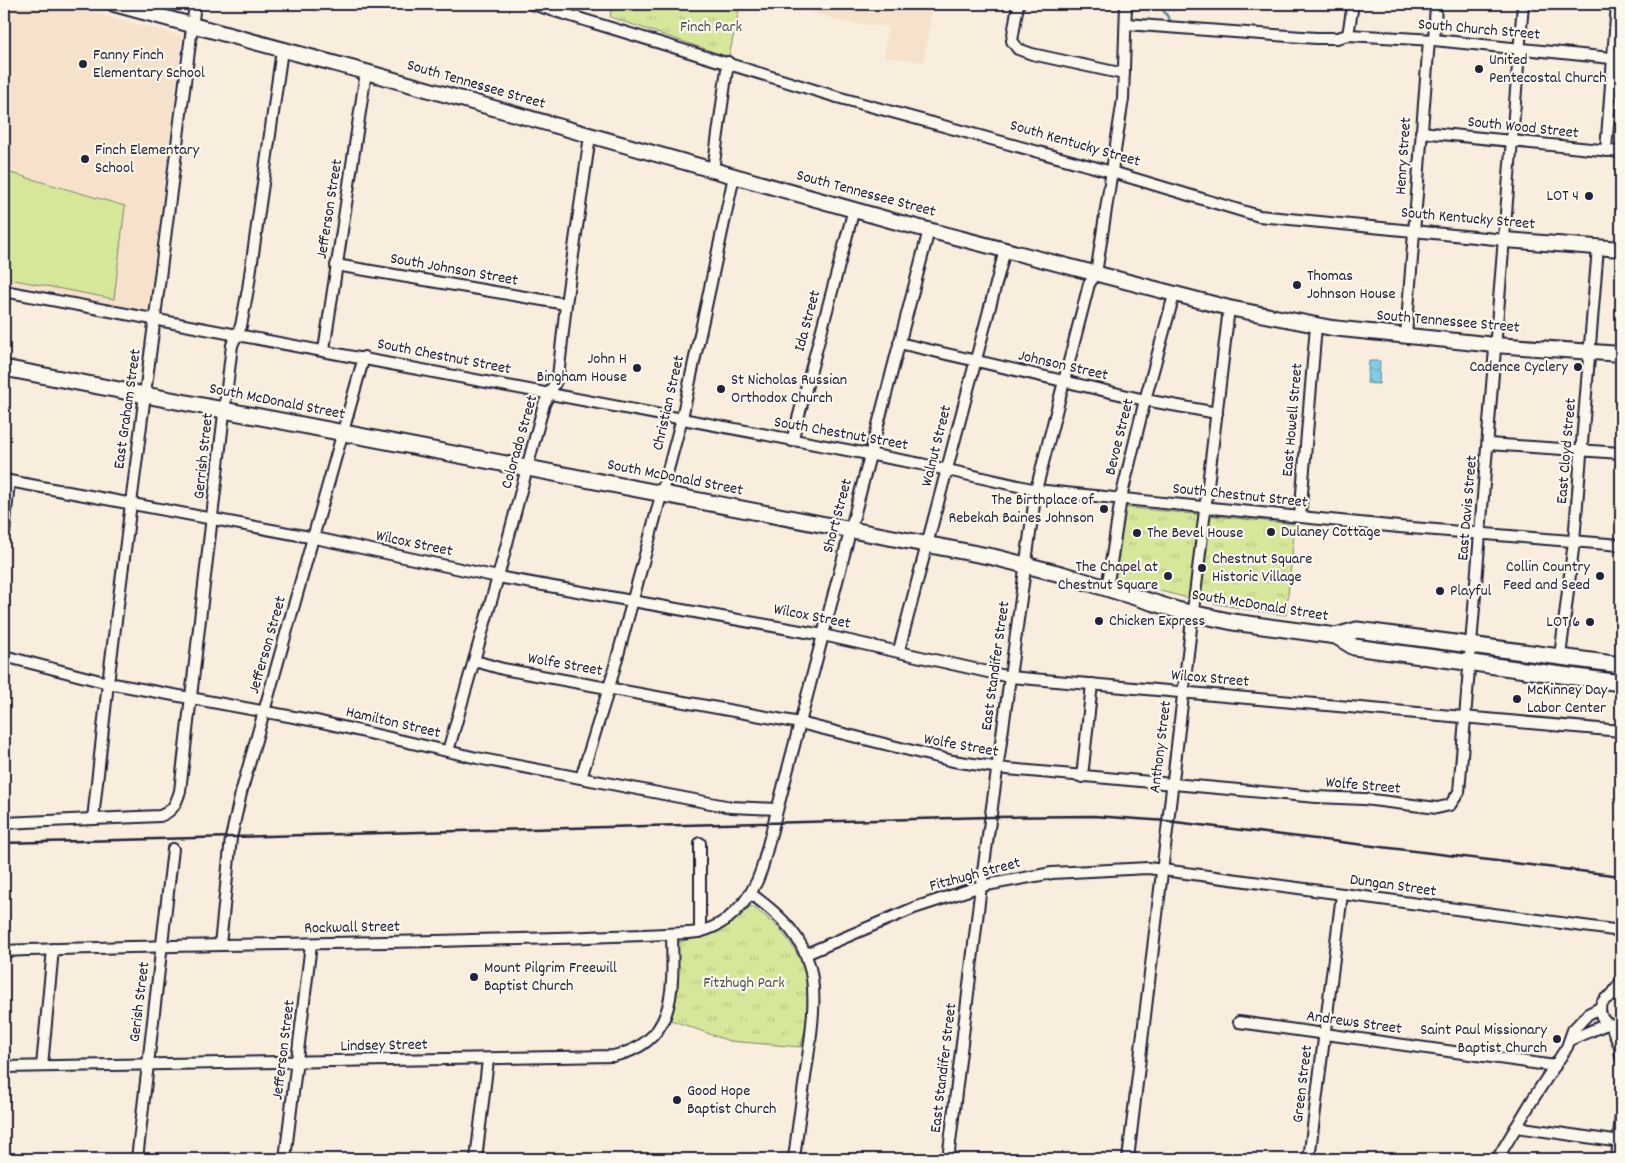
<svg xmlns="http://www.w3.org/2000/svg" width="1625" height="1163" font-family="Dekko,sans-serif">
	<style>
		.built { fill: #f6e2ca }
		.grass { fill: #d7e79a; stroke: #7c846a }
		.park { fill: url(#park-tufts); stroke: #7c846a }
		.water { fill: url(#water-waves); stroke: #5c89a0 }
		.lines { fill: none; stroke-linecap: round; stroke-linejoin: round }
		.stream { stroke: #5c89a0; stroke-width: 2.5 }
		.street-casing { stroke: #22223b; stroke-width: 14 }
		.secondary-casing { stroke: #22223b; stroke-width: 18 }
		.primary-casing { stroke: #22223b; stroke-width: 19 }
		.street { stroke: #fbf7ec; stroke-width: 10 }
		.secondary { stroke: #fbf7ec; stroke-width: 14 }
		.primary { stroke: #fbf7ec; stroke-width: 15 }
		.rail { stroke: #22223b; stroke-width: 2.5 }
		.poi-dot { fill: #22223b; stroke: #fbf7ec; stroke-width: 2 }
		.labels { text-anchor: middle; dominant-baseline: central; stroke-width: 4.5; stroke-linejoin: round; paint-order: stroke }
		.park-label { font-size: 16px; fill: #4f5353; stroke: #fbf7ec }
		.street-label { font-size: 16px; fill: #22223b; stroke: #fbf7ec }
		.poi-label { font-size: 16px; fill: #22223b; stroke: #fbf7ec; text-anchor: start }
	</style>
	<defs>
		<pattern id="park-tufts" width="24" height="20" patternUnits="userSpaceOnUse" patternTransform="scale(1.25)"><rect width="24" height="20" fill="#d7e79a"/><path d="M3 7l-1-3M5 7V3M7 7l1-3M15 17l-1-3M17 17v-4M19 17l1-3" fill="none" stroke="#b8c686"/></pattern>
		<pattern id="water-waves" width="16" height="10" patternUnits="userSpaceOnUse" patternTransform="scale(1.25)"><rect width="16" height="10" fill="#83cde4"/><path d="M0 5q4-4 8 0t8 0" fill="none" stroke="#71b0c4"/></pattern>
	</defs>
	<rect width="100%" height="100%" fill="#f9eddd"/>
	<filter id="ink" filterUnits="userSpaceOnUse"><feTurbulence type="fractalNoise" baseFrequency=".02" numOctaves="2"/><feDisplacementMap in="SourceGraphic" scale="10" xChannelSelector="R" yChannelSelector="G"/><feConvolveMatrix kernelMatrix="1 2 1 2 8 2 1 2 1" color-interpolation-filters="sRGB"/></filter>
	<g filter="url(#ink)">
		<!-- built -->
		<g class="built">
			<polygon points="4,4 61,4 182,36 149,311 4,282"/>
			<polygon points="786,4 932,4 924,62 884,57 888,27 839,21"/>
		</g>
		<!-- grass -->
		<polygon class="grass" points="4,171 125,206 114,299 4,278"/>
		<!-- park -->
		<g class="park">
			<polygon points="612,4 740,4 729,57 610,17"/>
			<path d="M1122,507L1295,524L1286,615C1225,607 1171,596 1113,577Z"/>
			<path d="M751,906C786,928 810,962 808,1005C808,1019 804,1033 801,1047L729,1041L671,1020L677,979L678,942L705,936L732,922Z"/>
		</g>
		<!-- water -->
		<polygon class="water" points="1369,361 1380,361 1379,384 1367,383"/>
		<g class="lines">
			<!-- stream -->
			<polyline class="stream" points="1159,4 1172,23"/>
			<!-- street casing -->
			<g class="street-casing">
				<g id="street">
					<polyline points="532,4 837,97 1112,172 1259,216 1505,240"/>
					<polyline points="1018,4 1012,41 1018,49 1032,54 1124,74"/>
					<polyline points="1126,24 1316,38 1337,38 1348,35 1434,40 1621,59"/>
					<polyline points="1348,35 1353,4"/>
					<polyline points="1434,40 1436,4"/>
					<polyline points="1421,132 1621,152"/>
					<polyline points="1606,151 1617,4"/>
					<polyline points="713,170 728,62"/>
					<polyline points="336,265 566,304"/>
					<polyline points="4,291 921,464 1036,490 1399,527 1621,545"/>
					<polyline points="1406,335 1429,40"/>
					<polyline points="899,343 1145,400 1217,413"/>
					<polyline points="324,350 366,72"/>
					<polyline points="792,441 854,209"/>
					<polyline points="1488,444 1621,453"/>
					<polyline points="4,480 315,538 498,577 823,635 1010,677 1621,731"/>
					<polyline points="1300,517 1316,326"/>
					<polyline points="4,533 9,481"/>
					<polyline points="1107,589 1121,498 1145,400 1174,295"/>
					<polyline points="899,650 1005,250"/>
					<polyline points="4,656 108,683 321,722 477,758 731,807 777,809"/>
					<polyline points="1560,657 1574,541 1598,247"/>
					<polyline points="475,661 503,669 800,723 953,761 1007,769 1316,797 1364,799 1437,808 1450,805 1459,792 1523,4"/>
					<polyline points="448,751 498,577 544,404 558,377 566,304 590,136"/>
					<polyline points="1082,777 1092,684"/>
					<polyline points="581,778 609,688 682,418 734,176"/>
					<polyline points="93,819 108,683 195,4"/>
					<path d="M4,823L160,816C173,811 176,804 180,791L232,345L241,326L248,289L282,50"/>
					<polyline points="700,843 700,932"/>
					<path d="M751,894C819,942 819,980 808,1057C803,1091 798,1125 794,1159"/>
					<polyline points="220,945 231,838 241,793 364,357"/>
					<path d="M4,951C232,942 461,944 689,933C725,931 752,900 762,868L929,230"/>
					<polyline points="806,954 914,908 981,886 1052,873 1148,868 1621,931"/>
					<polyline points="1611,996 1621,982"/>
					<path d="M1621,997C1611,993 1603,998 1600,1008C1600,1021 1609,1028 1621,1025"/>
					<polyline points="1239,1022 1555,1066"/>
					<polyline points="1611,1025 1620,1047 1621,1057"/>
					<polyline points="1572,1039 1607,1024"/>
					<polyline points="42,1066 53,949"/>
					<path d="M4,1067L613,1056C678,1043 673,986 672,934"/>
					<polyline points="1516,1127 1621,1142"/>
					<polyline points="137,1159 173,849"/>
					<polyline points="285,1159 311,944"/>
					<polyline points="476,1159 488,1060"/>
					<polyline points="948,1159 981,886 1036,490 1089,284 1096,274 1123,99 1126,4"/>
					<polyline points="1128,1159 1229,308"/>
					<polyline points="1309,1159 1342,894"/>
					<polyline points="1497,1159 1533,1099 1567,1047 1573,1030 1588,1014 1600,1008"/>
					<polyline points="1617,1159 1621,1114"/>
				</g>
			</g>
			<!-- secondary casing -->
			<g class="secondary-casing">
				<g id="secondary">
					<polyline points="114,4 366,72 897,222 1229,308 1332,328 1495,345 1621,354"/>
					<polyline points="1505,240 1621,249"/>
				</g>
			</g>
			<!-- primary casing -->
			<g class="primary-casing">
				<g id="primary">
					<polyline points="4,368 993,557 1061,574 1177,610 1233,622 1336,636 1354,647 1621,683"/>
					<polyline points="1336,636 1357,630 1621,665"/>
				</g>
			</g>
			<!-- street -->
			<use href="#street" class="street"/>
			<!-- secondary -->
			<use href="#secondary" class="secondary"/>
			<!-- primary -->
			<use href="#primary" class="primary"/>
			<!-- rail -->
			<polyline class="rail" points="4,843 990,817 1094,816 1167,821 1621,876"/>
		</g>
	</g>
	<!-- markers -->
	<g class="poi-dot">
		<circle cx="83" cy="64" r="5"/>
		<circle cx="1479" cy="69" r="5"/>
		<circle cx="85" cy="159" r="5"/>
		<circle cx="1589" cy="196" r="5"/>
		<circle cx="1297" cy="285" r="5"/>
		<circle cx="1578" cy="367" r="5"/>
		<circle cx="637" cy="368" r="5"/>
		<circle cx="721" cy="389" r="5"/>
		<circle cx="1104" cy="509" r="5"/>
		<circle cx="1271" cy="532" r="5"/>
		<circle cx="1137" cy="533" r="5"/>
		<circle cx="1202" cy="568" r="5"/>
		<circle cx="1168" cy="576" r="5"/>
		<circle cx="1600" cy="576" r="5"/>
		<circle cx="1440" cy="591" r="5"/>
		<circle cx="1099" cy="621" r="5"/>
		<circle cx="1590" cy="622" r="5"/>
		<circle cx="1517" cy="699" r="5"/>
		<circle cx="474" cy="977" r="5"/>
		<circle cx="1557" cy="1039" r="5"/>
		<circle cx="677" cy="1100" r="5"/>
	</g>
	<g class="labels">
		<!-- park labels -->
		<g class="park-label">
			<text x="711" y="27">Finch Park</text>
			<text x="744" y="983">Fitzhugh Park</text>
		</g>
		<!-- street labels -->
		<g class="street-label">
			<text transform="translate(1479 30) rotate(5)">South Church Street</text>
			<text transform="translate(476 85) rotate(16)">South Tennessee Street</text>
			<text transform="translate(1523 128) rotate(6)">South Wood Street</text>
			<text transform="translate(1075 144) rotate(16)">South Kentucky Street</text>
			<text transform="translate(1404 156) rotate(-86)">Henry Street</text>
			<text transform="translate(866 194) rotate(15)">South Tennessee Street</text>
			<text transform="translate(330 209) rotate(-81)">Jefferson Street</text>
			<text transform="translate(1468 219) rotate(5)">South Kentucky Street</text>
			<text transform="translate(454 270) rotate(10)">South Johnson Street</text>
			<text transform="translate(808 321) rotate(-75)">Ida Street</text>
			<text transform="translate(1448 322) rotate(5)">South Tennessee Street</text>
			<text transform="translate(444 357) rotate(11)">South Chestnut Street</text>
			<text transform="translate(1063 366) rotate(13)">Johnson Street</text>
			<text transform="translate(277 402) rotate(11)">South McDonald Street</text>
			<text transform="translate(669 403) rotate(-77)">Christian Street</text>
			<text transform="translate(128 409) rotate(-82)">East Graham Street</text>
			<text transform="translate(1293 420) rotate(-85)">East Howell Street</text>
			<text transform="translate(841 434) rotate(10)">South Chestnut Street</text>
			<text transform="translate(1120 437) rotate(-76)">Bevoe Street</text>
			<text transform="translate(520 442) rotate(-74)">Colorado Street</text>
			<text transform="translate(937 446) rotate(-76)">Walnut Street</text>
			<text transform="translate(1567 451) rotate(-85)">East Cloyd Street</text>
			<text transform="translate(204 456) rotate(-84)">Gerrish Street</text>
			<text transform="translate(675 478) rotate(11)">South McDonald Street</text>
			<text transform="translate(1240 496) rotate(6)">South Chestnut Street</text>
			<text transform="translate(1468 508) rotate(-85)">East Davis Street</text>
			<text transform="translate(838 516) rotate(-75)">Short Street</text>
			<text transform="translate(414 544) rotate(12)">Wilcox Street</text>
			<text transform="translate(1260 606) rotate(9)">South McDonald Street</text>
			<text transform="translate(812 617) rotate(11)">Wilcox Street</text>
			<text transform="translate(268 645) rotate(-74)">Jefferson Street</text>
			<text transform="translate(565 665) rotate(10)">Wolfe Street</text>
			<text transform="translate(996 666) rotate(-82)">East Standifer Street</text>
			<text transform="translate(1210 679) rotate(5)">Wilcox Street</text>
			<text transform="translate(393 723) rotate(13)">Hamilton Street</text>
			<text transform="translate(961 746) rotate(10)">Wolfe Street</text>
			<text transform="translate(1161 747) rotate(-83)">Anthony Street</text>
			<text transform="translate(1363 786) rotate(5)">Wolfe Street</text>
			<text transform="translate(975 875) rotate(-15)">Fitzhugh Street</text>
			<text transform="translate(1393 886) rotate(8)">Dungan Street</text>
			<text transform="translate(352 928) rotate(-1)">Rockwall Street</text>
			<text transform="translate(140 1002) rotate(-83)">Gerish Street</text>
			<text transform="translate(1354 1023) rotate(8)">Andrews Street</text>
			<text transform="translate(384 1046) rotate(-1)">Lindsey Street</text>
			<text transform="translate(284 1050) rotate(-83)">Jefferson Street</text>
			<text transform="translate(944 1068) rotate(-83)">East Standifer Street</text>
			<text transform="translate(1303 1084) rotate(-83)">Green Street</text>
		</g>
		<!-- poi labels -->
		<g class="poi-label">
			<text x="93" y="55">Fanny Finch<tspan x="93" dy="18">Elementary School</tspan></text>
			<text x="1489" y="60">United<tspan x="1489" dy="18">Pentecostal Church</tspan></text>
			<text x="95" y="150">Finch Elementary<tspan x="95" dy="18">School</tspan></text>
			<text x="1579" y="196" text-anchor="end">LOT 4</text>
			<text x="1307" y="276">Thomas<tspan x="1307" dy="18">Johnson House</tspan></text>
			<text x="627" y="359" text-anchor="end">John H<tspan x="627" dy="18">Bingham House</tspan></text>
			<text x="1568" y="367" text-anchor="end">Cadence Cyclery</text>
			<text x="731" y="380">St Nicholas Russian<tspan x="731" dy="18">Orthodox Church</tspan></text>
			<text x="1094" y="500" text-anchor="end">The Birthplace of<tspan x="1094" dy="18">Rebekah Baines Johnson</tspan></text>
			<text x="1281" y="532">Dulaney Cottage</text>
			<text x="1147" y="533">The Bevel House</text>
			<text x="1212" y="559">Chestnut Square<tspan x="1212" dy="18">Historic Village</tspan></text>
			<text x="1158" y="567" text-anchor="end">The Chapel at<tspan x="1158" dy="18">Chestnut Square</tspan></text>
			<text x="1590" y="567" text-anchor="end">Collin Country<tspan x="1590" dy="18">Feed and Seed</tspan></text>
			<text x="1450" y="591">Playful</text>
			<text x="1109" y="621">Chicken Express</text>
			<text x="1580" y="622" text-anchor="end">LOT 6</text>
			<text x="1527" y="690">McKinney Day<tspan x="1527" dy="18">Labor Center</tspan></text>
			<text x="484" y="968">Mount Pilgrim Freewill<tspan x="484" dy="18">Baptist Church</tspan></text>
			<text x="1547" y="1030" text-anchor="end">Saint Paul Missionary<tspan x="1547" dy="18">Baptist Church</tspan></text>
			<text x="687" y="1091">Good Hope<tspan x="687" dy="18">Baptist Church</tspan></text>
		</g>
	</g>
	<!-- margin -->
	<rect width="1625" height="1163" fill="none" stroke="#fbf7ec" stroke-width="20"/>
	<rect x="10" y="10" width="1605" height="1143" fill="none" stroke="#22223b" stroke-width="2" filter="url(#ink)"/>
</svg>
